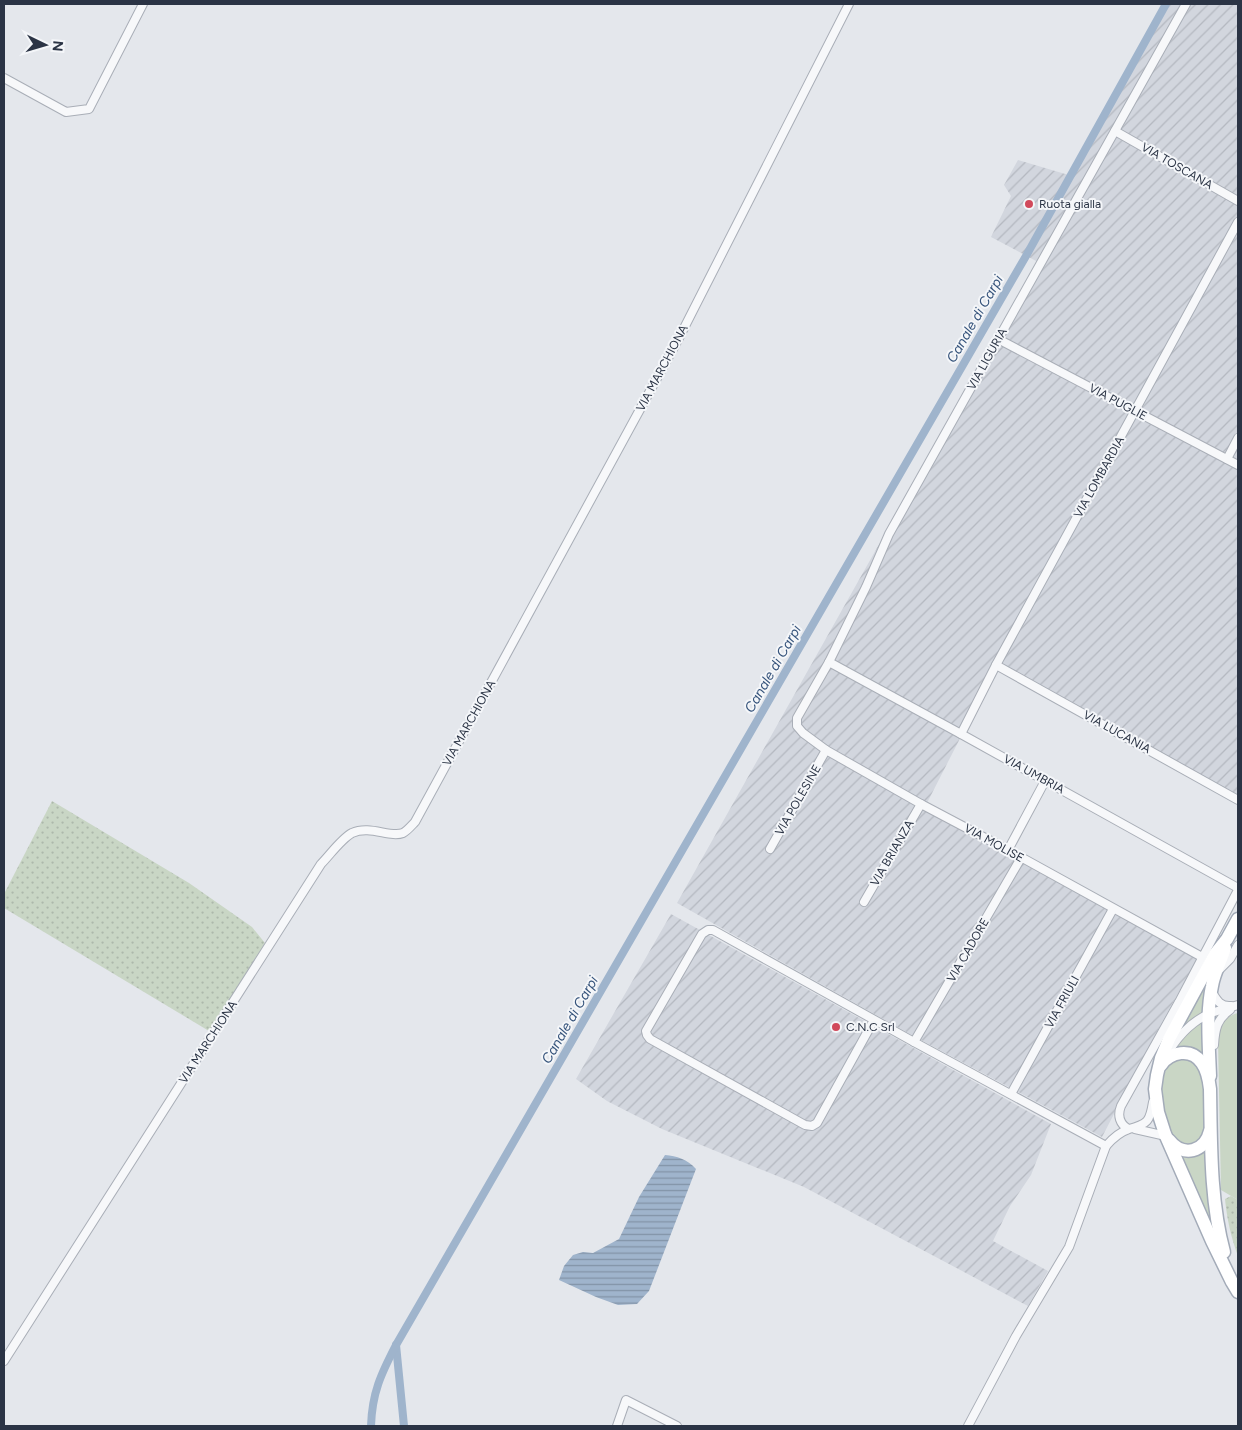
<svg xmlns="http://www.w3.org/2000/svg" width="1242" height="1430" font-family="Figtree,sans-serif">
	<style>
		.industrial { fill: url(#industrial-furrows) }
		.green { fill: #c9d6c5 }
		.park { fill: url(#park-dots) }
		.water { fill: url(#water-rules) }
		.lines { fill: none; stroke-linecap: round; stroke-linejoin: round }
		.canal { stroke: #9fb4cc; stroke-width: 8 }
		.minor-casing { stroke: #a9aeb7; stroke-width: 10 }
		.primary-casing { stroke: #a3abb8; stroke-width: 15 }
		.minor { stroke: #f7f8fa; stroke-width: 8 }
		.primary { stroke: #fff; stroke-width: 12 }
		.poi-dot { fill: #d1495b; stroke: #f4f6f9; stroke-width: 2 }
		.labels { text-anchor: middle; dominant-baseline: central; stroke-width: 4; stroke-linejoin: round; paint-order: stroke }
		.street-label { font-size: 12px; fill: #2b3445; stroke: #f4f6f9 }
		.poi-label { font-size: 12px; fill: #2b3445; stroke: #f4f6f9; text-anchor: start }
		.water-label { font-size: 14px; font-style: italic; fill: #34527a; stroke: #f4f6f9 }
	</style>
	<defs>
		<pattern id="industrial-furrows" width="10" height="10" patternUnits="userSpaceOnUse" patternTransform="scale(1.25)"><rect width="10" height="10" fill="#d2d6de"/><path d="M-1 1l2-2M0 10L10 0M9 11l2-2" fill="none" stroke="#b4b8c0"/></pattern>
		<pattern id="park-dots" width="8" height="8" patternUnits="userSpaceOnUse" patternTransform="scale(1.25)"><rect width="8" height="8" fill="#c9d6c5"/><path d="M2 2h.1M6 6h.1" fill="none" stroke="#adb8ab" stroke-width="1.8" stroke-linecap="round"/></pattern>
		<pattern id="water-rules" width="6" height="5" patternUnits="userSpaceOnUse" patternTransform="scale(1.25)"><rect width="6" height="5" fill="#9fb4cc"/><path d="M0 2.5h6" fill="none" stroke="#8293a7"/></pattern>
	</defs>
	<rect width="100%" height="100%" fill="#e4e7ec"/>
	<!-- industrial -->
	<g class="industrial">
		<polygon points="1170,4 1238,4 1238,796 997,666 927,803 1200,954 1162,1022 1102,1137 910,1034 677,903 1038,262 991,237 1011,196 1004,185 1018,160 1072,176"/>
		<polygon points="671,914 1051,1124 1031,1175 1010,1206 993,1241 1048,1271 1028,1306 804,1187 662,1129 607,1101 576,1079"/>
	</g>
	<!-- green -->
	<g class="green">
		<polygon points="1204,983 1207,985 1206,1011 1179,1033"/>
		<path d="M1238,1013V1200L1221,1190L1218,1041C1219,1028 1224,1016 1238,1013Z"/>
		<path d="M1206,1019L1207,1059C1194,1050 1194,1047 1176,1046L1189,1031Z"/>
		<path d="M1180,1058L1194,1061C1197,1066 1202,1072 1203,1078C1205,1090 1204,1104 1205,1117C1205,1123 1206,1130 1203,1136C1198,1145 1184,1147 1176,1141C1162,1128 1158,1087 1166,1070C1168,1064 1174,1061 1180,1058Z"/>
		<polygon points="1208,1144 1216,1240 1179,1154"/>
	</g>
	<!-- park -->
	<g class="park">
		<polygon points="52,801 189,883 252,927 265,943 215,1030 209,1031 4,908 4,894"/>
		<path d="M1231,1196L1238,1200V1256C1231,1238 1227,1219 1225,1199Z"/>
	</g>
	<!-- water -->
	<path class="water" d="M665,1155C677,1156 687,1159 696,1169L649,1291L637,1304L618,1305L596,1297L559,1280L564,1266L573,1255L583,1252L593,1253L619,1239L639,1197Z"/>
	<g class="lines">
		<!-- canal -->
		<g class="canal">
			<polyline points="396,1345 404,1426"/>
			<path d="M371,1426C372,1393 381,1374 396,1345L1026,256L1166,4"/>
		</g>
		<!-- minor casing -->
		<g class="minor-casing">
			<g id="minor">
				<polyline points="1186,4 889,534 866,587 829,662 797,718 797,726 803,733 826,750 921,804 1008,850 1202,957"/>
				<polyline points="4,78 66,112 89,109 143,4"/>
				<polyline points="1115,131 1238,201"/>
				<polyline points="998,339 1238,465"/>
				<polyline points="1227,459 1238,438"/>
				<polyline points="829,662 961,734 1238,888"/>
				<polyline points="996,665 1238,800"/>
				<polyline points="961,734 996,665 1238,222"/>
				<polyline points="770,849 826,750"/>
				<polyline points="1008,850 1045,781"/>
				<polyline points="864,902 921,804"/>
				<polyline points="1219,970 1230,959 1238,945"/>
				<path d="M1212,992C1217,1001 1221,1007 1231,1006"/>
				<polyline points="874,1020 817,1123 812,1126 805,1125 650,1039 647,1035 646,1031 702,934 708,930 713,930 914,1042 1106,1146"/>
				<polyline points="914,1042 1021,858"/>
				<path d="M1214,1045C1215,1029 1217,1019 1230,1010"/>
				<path d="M1169,1051C1179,1035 1194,1020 1211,1013C1220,1010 1229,1008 1238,1005"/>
				<polyline points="1011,1094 1113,909"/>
				<path d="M1128,1129C1120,1124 1117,1116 1121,1106L1179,1002L1238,890"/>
				<polyline points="1135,1129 1166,1136"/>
				<path d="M4,1361L321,864C330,855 341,839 352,833C370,825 390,838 403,833C407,831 412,825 415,822L680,336L849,4"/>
				<polyline points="617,1426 626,1400 677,1426"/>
				<path d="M968,1426L1016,1336L1069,1247L1106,1146C1112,1139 1120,1132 1129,1129C1148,1124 1150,1121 1153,1102"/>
			</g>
		</g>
		<!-- primary casing -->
		<g class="primary-casing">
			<g id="primary">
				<polyline points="1238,919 1227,939 1215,954 1169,1039 1161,1058 1157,1075 1155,1089 1158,1112 1165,1134 1212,1241 1232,1282 1238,1292"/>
				<path d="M1161,1065C1170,1052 1191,1047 1202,1063C1207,1070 1209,1080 1210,1089C1211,1142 1210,1201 1224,1252"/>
				<path d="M1210,1076C1209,1047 1206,1014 1212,986C1214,973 1221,961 1225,948"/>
				<path d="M1169,1140C1183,1158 1205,1152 1210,1131"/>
			</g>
		</g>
		<!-- minor -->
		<use href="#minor" class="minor"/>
		<!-- primary -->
		<use href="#primary" class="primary"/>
	</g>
	<!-- markers -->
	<g class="poi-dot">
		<circle cx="1029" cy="204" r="5"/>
		<circle cx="836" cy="1027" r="5"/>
	</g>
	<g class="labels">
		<!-- street labels -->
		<g class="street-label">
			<text transform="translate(1177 166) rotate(30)">VIA TOSCANA</text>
			<text transform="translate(987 359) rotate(-61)">VIA LIGURIA</text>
			<text transform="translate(662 368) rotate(-62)">VIA MARCHIONA</text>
			<text transform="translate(1118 402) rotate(28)">VIA PUGLIE</text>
			<text transform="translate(1099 477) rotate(-61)">VIA LOMBARDIA</text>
			<text transform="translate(469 723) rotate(-61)">VIA MARCHIONA</text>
			<text transform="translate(1117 732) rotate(29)">VIA LUCANIA</text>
			<text transform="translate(1034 774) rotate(29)">VIA UMBRIA</text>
			<text transform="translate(798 800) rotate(-60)">VIA POLESINE</text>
			<text transform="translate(994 843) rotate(29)">VIA MOLISE</text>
			<text transform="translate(892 853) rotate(-60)">VIA BRIANZA</text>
			<text transform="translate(968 950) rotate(-60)">VIA CADORE</text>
			<text transform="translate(1062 1002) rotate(-61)">VIA FRIULI</text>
			<text transform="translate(208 1042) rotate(-57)">VIA MARCHIONA</text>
		</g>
		<!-- poi labels -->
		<g class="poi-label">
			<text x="1039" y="204">Ruota gialla</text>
			<text x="846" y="1027">C.N.C Srl</text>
		</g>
		<!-- water labels -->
		<g class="water-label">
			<text transform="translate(975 319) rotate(-60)">Canale di Carpi</text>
			<text transform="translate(773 669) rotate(-60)">Canale di Carpi</text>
			<text transform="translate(570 1020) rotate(-60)">Canale di Carpi</text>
		</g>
	</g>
	<!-- border -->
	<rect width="1242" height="1430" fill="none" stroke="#2b3445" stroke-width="10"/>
	<!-- north arrow -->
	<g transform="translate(45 45) rotate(95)" stroke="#f4f6f9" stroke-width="4" paint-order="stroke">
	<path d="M0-4L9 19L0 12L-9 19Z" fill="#2b3445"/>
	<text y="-8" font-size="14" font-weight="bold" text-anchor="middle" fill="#2b3445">N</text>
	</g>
</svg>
